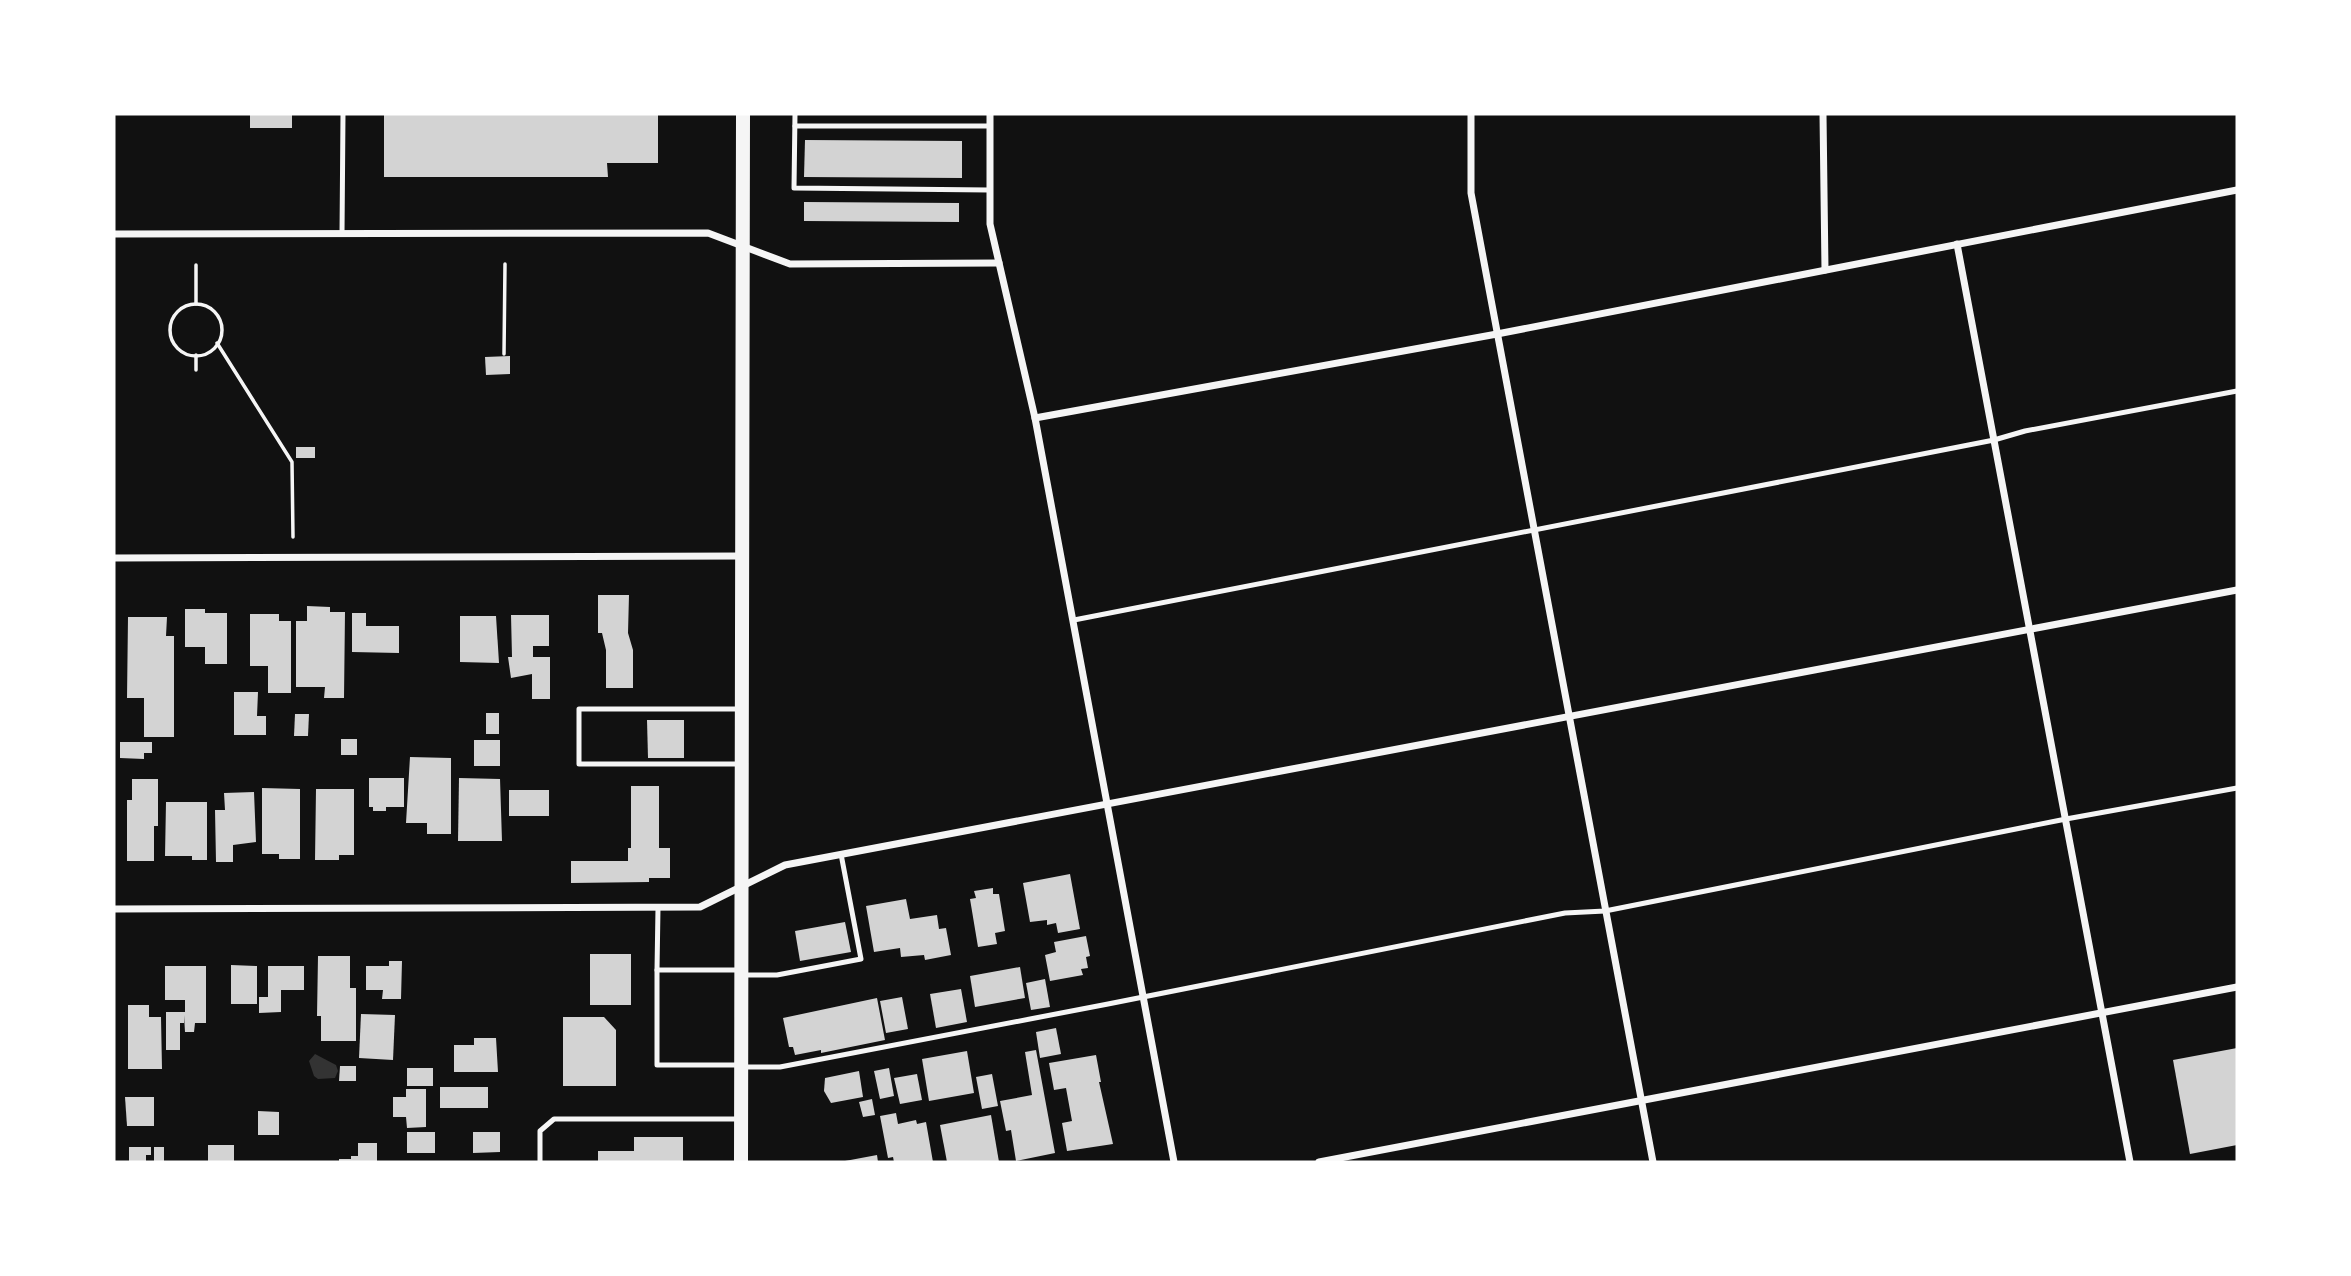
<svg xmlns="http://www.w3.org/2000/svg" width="2351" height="1276" font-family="'PT Serif',serif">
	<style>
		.water { fill: #333 }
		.building { fill: #d3d3d3 }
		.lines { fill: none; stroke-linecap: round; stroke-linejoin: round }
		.path { stroke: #f5f5f5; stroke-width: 3.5 }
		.service { stroke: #f5f5f5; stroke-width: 5 }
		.minor { stroke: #f5f5f5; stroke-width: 7 }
		.secondary { stroke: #f5f5f5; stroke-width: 14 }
	</style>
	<rect width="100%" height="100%" fill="#111"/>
	<!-- water -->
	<polygon class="water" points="315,1054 336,1065 338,1071 335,1078 318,1079 314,1076 309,1061"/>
	<!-- building -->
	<g class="building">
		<rect x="250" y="114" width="42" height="14"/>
		<polygon points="384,114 658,114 658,163 607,163 608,177 384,177"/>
		<polygon points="805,140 962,141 962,178 804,177"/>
		<polygon points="804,202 959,203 959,222 804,221"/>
		<polygon points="510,356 510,374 486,375 485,357"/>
		<rect x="296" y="447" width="19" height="11"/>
		<polygon points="598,595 629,595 628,633 633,650 633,688 606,688 606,650 602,633 598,633"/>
		<polygon points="307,606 330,607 330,612 345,612 344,698 324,698 325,687 296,687 296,621 307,621"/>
		<polygon points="185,609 205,609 205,613 227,613 227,664 205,664 205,647 185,647"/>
		<polygon points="352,613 366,613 366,626 399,626 399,653 352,652"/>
		<polygon points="250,614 279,614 279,621 291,621 291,693 268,693 268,666 250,666"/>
		<polygon points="511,615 549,615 549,646 533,646 533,657 550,657 550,699 532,699 532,674 511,678 508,657 512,657"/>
		<polygon points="460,616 496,616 499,663 460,662"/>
		<polygon points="128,617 167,617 166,636 174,636 174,737 144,737 144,698 127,698"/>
		<polygon points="234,692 258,692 257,716 266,716 266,735 234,735"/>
		<rect x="486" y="713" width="13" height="21"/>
		<polygon points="295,714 309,714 308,736 294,736"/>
		<polygon points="647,720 684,720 684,758 648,758"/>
		<rect x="341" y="739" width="16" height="16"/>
		<rect x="474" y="740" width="26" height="26"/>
		<polygon points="120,742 152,742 152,753 144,753 144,759 120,758"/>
		<polygon points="410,757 451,758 451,834 427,834 427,823 406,823"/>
		<polygon points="369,778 404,778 404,807 386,807 386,811 373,811 373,807 369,807"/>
		<polygon points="459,778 500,779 502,841 458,841"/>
		<polygon points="132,779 158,779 158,826 154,826 154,861 127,861 127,800 132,800"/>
		<polygon points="631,786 659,786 659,848 670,848 670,878 649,878 649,882 571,883 571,861 628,861 628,848 631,848"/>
		<polygon points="262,788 300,789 300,859 279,859 279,854 262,854"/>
		<polygon points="316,789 354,789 354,855 339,855 339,860 315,860"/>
		<rect x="509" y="790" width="40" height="26"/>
		<polygon points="254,792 256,842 233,845 233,862 216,862 215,810 225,810 224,793"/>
		<polygon points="166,802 207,802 207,860 192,860 192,856 165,856"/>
		<polygon points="1070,874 1080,929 1058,933 1056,923 1047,925 1047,920 1030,922 1023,883"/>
		<polygon points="993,888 993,894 999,894 1005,931 995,933 997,944 978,947 970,899 976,898 974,891"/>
		<polygon points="906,899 910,919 937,915 939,929 946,928 951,955 925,960 924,955 901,957 900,948 874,952 866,906"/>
		<polygon points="845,922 851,952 800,961 795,931"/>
		<polygon points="1086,936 1090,956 1086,957 1088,968 1081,969 1083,975 1050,981 1045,955 1056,952 1054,942"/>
		<rect x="590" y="954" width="41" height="51"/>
		<polygon points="318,956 350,956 350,988 356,988 356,1041 321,1041 321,1016 317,1016"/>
		<polygon points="389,961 402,961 401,999 382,999 383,990 366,990 366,966 389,966"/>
		<polygon points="231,965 257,966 257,1004 231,1004"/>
		<polygon points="165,966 206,966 206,1023 195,1023 194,1032 185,1032 184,1015 184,1023 180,1023 180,1050 166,1050 166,1012 185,1012 185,1000 165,1000"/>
		<polygon points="268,966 304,966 304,990 281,990 281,1012 259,1013 259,997 268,997"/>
		<polygon points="1020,967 1025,998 975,1007 970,976"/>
		<polygon points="1045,979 1050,1007 1031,1010 1026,983"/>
		<polygon points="961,989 967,1022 936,1028 930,994"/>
		<polygon points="902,997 908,1029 886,1033 880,1001"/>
		<polygon points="877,998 885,1040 821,1053 821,1050 795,1055 793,1047 789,1047 783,1018"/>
		<polygon points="128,1005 149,1005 149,1017 161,1017 162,1069 128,1069"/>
		<polygon points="361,1014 395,1015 393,1060 359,1058"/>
		<polygon points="563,1017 604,1017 616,1030 616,1086 563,1086"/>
		<polygon points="1056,1028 1061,1054 1040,1058 1036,1032"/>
		<polygon points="474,1038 496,1038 498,1072 454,1072 454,1045 474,1045"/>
		<polygon points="2237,1048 2237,1145 2190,1154 2173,1060"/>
		<polygon points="1036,1050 1055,1153 1016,1161 1011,1130 1006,1131 1000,1101 1032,1095 1025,1052"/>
		<polygon points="967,1051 974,1093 929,1101 922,1059"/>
		<polygon points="1096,1055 1101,1082 1099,1082 1113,1144 1067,1151 1062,1123 1072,1121 1066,1088 1054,1090 1049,1063"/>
		<polygon points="340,1066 356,1066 356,1081 339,1081"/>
		<rect x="407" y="1068" width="26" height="18"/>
		<polygon points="889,1068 894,1096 880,1099 874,1071"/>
		<polygon points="859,1071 863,1097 831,1103 824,1091 825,1078"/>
		<polygon points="917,1074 922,1100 900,1104 894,1078"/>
		<polygon points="992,1074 998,1106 982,1109 976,1077"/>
		<rect x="440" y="1087" width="48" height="21"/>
		<polygon points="406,1089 426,1089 426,1127 407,1128 406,1117 393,1117 393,1097 406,1097"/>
		<polygon points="125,1097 154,1097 154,1126 127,1126"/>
		<polygon points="872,1099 875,1115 863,1117 859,1102"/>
		<polygon points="258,1111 279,1112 279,1135 258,1135"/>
		<polygon points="896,1113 898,1124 916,1120 917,1124 926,1122 933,1162 894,1162 893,1157 888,1158 880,1116"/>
		<polygon points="991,1115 999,1162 947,1162 940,1125"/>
		<rect x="407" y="1132" width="28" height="21"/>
		<polygon points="473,1132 500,1132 500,1152 473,1153"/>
		<polygon points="634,1137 683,1137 683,1162 598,1162 598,1151 634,1151"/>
		<polygon points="358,1143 377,1143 377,1162 339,1162 339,1159 351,1159 351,1156 358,1156"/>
		<rect x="208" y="1145" width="26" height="17"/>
		<polygon points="129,1147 151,1147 151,1155 146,1155 146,1162 129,1162"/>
		<rect x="154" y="1147" width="10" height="15"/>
		<polygon points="877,1155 878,1162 845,1162 845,1161"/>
	</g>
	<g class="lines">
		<!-- path -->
		<g class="path">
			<polyline points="196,265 196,304"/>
			<circle cx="196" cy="330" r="26"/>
			<polyline points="217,343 292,462 293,537"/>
			<polyline points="504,354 505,264"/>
			<polyline points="196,355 196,370"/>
		</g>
		<!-- service -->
		<g class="service">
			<polyline points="795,114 794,188 989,190"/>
			<polyline points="795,126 990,126"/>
			<polyline points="342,234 343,114"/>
			<polyline points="1074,620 1994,440 2025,431 2237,391"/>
			<polyline points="739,764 579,764 579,709 742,709"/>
			<polyline points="657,970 658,908"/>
			<polyline points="739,970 657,970 657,1065 740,1065"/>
			<polyline points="742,975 777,975 861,959 841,854"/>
			<polyline points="742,1067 780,1067 1108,1004 1565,913 1605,911 2066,819 2237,788"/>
			<polyline points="540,1162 540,1131 554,1119 739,1119"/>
		</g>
		<!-- minor -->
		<g class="minor">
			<polyline points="990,114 990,224 1035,418 1174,1162"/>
			<polyline points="1471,114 1471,193 1653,1162"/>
			<polyline points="1823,114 1825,270"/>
			<polyline points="114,234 708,233 790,264 999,263"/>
			<polyline points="1957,244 2130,1162"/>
			<polyline points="1035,418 1497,334 2237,190"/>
			<polyline points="114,558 742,556"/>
			<polyline points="114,909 700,907 785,865 2237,590"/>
			<polyline points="1319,1162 2237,987"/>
		</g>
		<!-- secondary -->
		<polyline class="secondary" points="741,1162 743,114"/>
	</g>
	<!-- border -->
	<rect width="2351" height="1276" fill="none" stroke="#ffffff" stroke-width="231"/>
</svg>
